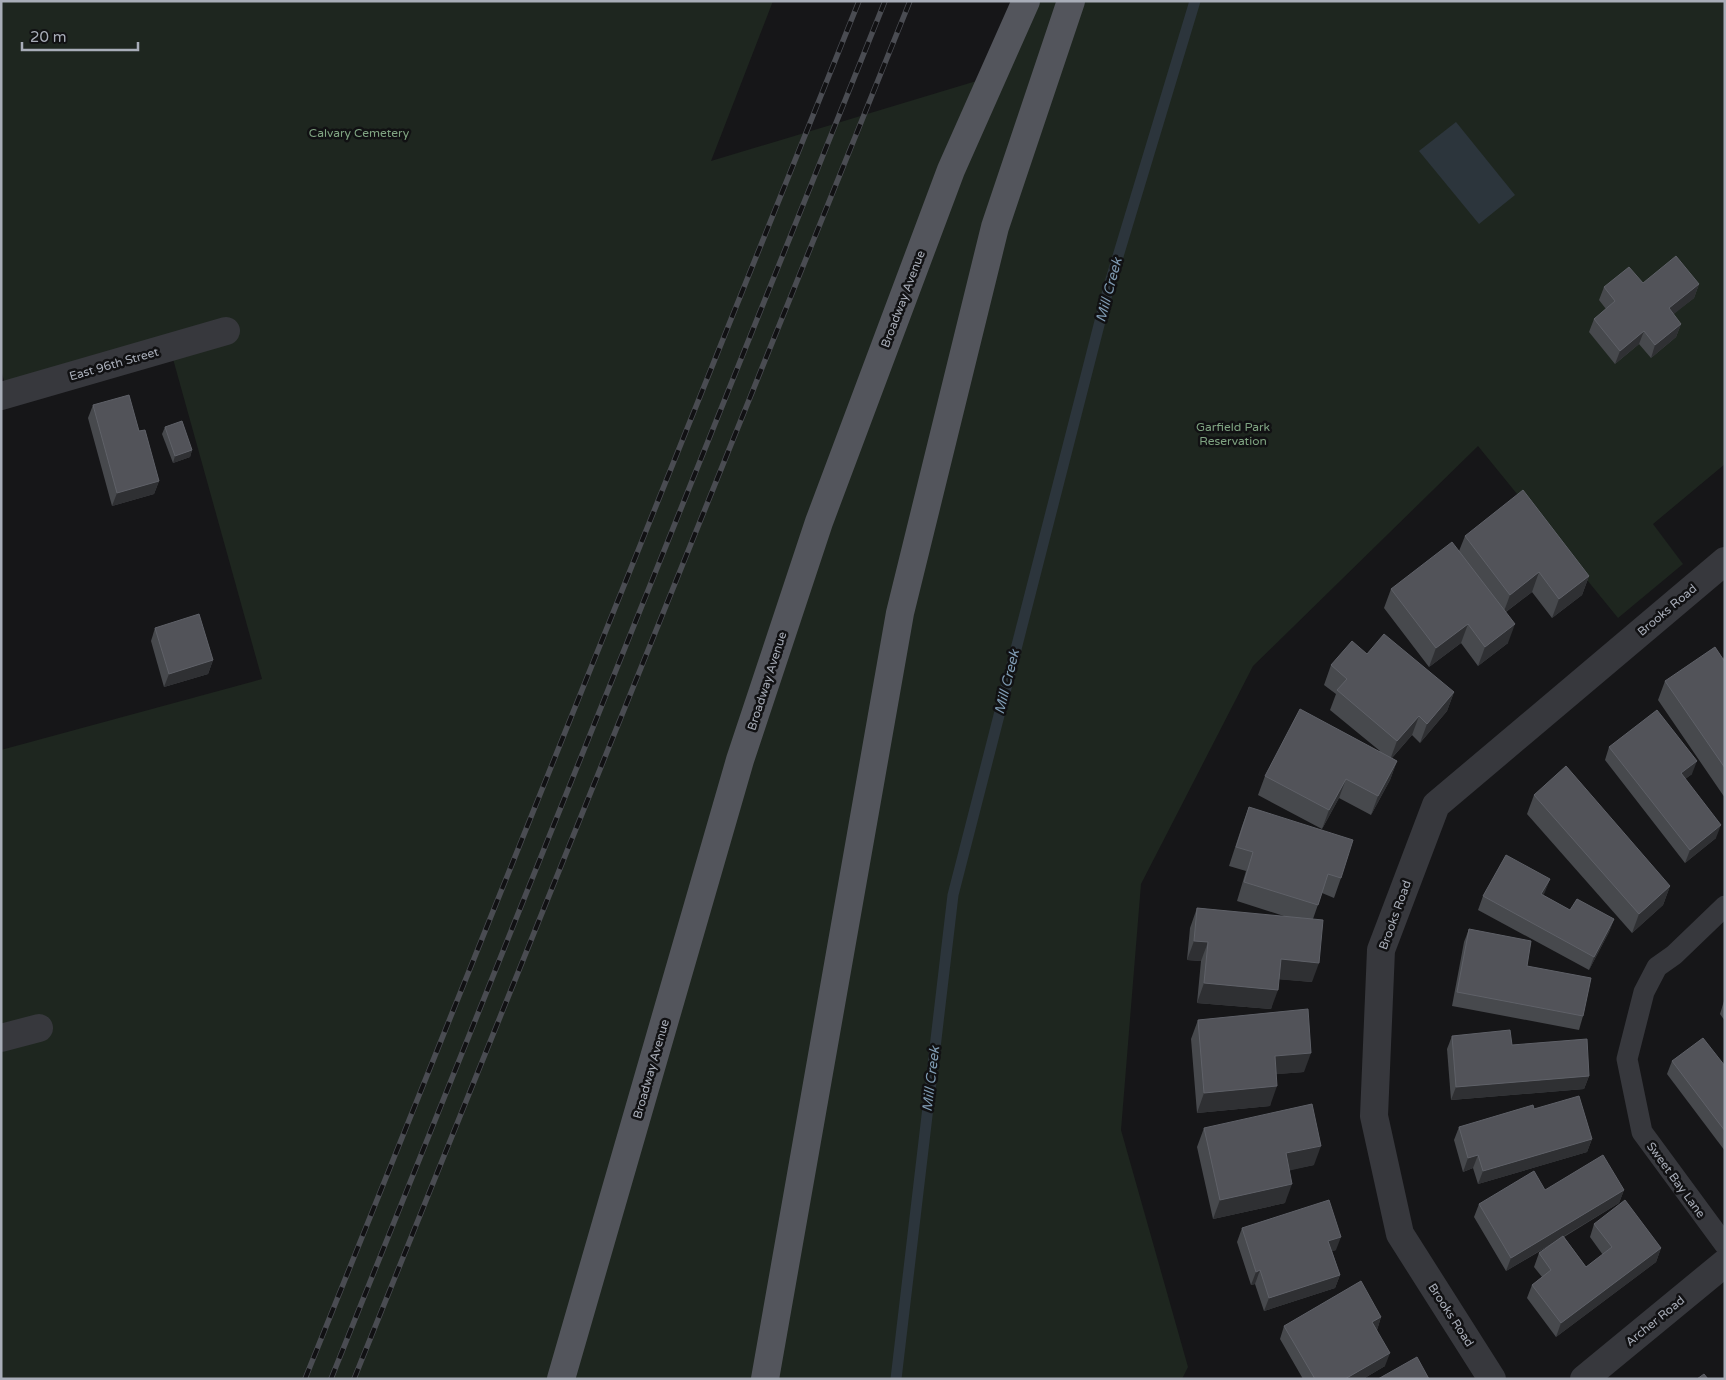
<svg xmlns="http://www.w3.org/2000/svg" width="1726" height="1380" font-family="'Varela Round',sans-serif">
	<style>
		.green { fill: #1e261f }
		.water { fill: #2c353c }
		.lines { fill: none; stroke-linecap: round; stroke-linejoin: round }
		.stream { stroke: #2c353c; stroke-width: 11 }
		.lane { stroke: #37383d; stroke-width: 21 }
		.street { stroke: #37383d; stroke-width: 28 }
		.primary { stroke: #53555c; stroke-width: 28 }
		.rail-casing { stroke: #4a4c52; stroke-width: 5.5 }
		.rail { stroke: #111113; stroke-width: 4; stroke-dasharray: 11; stroke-linecap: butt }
		.wall { fill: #47494d }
		.shaded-wall { fill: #2f3033 }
		.building { fill: #525359; stroke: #5f6168 }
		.labels { text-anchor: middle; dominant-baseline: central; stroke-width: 5; stroke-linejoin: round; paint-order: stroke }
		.park-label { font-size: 12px; fill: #7fa381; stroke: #111113 }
		.street-label { font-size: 12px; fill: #a8adb8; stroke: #111113 }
		.water-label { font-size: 14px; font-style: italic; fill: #7f9bb3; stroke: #111113 }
	</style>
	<rect width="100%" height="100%" fill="#161618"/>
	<!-- green -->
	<polygon class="green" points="1,1 773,1 711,161 993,76 1026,1 1725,1 1725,464 1653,524 1683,564 1618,618 1478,446 1253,666 1141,884 1121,1130 1188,1367 1182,1379 1,1379 1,750 262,679 170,348 8,394 1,370"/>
	<!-- water -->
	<polygon class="water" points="1456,122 1515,195 1479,224 1419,151"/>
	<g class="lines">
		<!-- stream -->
		<polyline class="stream" points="896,1379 953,895 1109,286 1195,1"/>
		<!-- lane -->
		<polyline class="lane" points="1725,906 1674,955 1657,967 1644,992 1627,1059 1642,1132 1725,1245"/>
		<!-- street -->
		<g class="street">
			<polyline points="1,396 226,331"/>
			<polyline points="1,1038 39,1028"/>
			<polyline points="1492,1379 1400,1234 1374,1116 1381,950 1436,805 1725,561"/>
			<polyline points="1584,1379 1725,1263"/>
		</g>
		<!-- primary -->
		<g class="primary">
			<polyline points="561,1379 740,760 819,522 951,170 1026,1"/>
			<polyline points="765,1379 900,613 995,227 1071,1"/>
		</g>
		<!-- rail casing -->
		<g class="rail-casing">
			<g id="rail">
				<polyline points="305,1379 859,1"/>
				<polyline points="331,1379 885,1"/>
				<polyline points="354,1379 910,1"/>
			</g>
		</g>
		<!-- rail -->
		<use href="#rail" class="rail"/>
	</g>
	<!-- wall -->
	<g class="wall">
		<polygon points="1643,283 1699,284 1694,298 1673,314 1681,324 1676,337 1651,358 1639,344 1615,364 1589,332 1594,319 1606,309 1599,300 1604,287"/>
		<polygon points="93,405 139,431 159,481 154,494 112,506 88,418"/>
		<polygon points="165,427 192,450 190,457 173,463 162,434"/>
		<polygon points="1465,536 1589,576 1582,595 1552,618 1532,592 1506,612 1508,643 1478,666 1461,643 1429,667 1384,608 1391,589 1459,551"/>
		<polygon points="155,628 213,660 208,674 164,687 151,641"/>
		<polygon points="1367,654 1454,692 1447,711 1420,743 1412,735 1392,758 1397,761 1390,780 1371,815 1339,798 1322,829 1258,795 1265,776 1380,751 1330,710 1336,694 1324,685 1331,665"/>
		<polygon points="1725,655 1725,798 1658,700 1665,681 1723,659"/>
		<polygon points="1609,747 1692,774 1685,779 1716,838 1685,863 1605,760"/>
		<polygon points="1534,795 1670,886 1663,905 1632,933 1527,814"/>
		<polygon points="1249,807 1341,878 1334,898 1322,893 1313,919 1312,982 1279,979 1271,1009 1197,1003 1201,961 1187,960 1190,928 1197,908 1287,917 1237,901 1246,871 1229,866 1242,826"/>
		<polygon points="1550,879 1543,895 1570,910 1614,919 1609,932 1589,970 1478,910 1483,896"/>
		<polygon points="1469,929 1527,966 1583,1016 1579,1030 1452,1006 1464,942"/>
		<polygon points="1724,1001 1725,1001 1725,1021 1720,1014"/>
		<polygon points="1198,1020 1304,1072 1276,1074 1270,1106 1197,1113 1191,1039"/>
		<polygon points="1452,1036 1512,1045 1589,1076 1584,1089 1451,1100 1447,1049"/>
		<polygon points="1672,1061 1725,1066 1725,1151 1667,1074"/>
		<polygon points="1534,1109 1592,1139 1587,1152 1478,1184 1473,1168 1463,1172 1454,1140 1459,1127"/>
		<polygon points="1204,1128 1314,1165 1289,1170 1285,1203 1213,1219 1197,1147"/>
		<polygon points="1545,1190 1624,1190 1619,1203 1564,1237 1586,1267 1603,1255 1590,1237 1594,1224 1661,1248 1656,1262 1556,1337 1527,1298 1532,1285 1542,1277 1534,1267 1539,1253 1552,1244 1506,1271 1474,1217 1479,1204"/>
		<polygon points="1242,1228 1336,1250 1332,1251 1340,1275 1335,1288 1264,1311 1255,1284 1251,1285 1237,1242"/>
		<polygon points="1381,1317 1377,1330 1385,1366 1363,1379 1303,1379 1280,1339 1284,1326"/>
	</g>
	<!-- shaded-wall -->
	<g class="shaded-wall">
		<polygon points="1699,284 1694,298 1664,322 1669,308"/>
		<polygon points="1681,324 1676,337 1651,358 1655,345"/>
		<polygon points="1644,331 1639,344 1615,364 1620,351"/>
		<polygon points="192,450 190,457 173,463 175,456"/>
		<polygon points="159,481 154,494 112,506 117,493"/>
		<polygon points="1539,572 1532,592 1503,614 1510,595"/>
		<polygon points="1589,576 1582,595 1552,618 1559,599"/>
		<polygon points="1468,624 1461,643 1429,667 1436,648"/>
		<polygon points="1515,624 1508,643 1478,666 1485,647"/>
		<polygon points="213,660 208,674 164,687 169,674"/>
		<polygon points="1454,692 1447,711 1420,743 1427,724"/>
		<polygon points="1419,716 1412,735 1390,760 1397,741"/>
		<polygon points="1397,761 1390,780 1371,815 1378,796"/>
		<polygon points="1697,761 1692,774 1676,786 1681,773"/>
		<polygon points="1346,779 1339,798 1322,829 1329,810"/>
		<polygon points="1721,825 1716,838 1685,863 1690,850"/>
		<polygon points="1550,879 1545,892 1537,908 1541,894"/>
		<polygon points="1670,886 1663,905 1632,933 1639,914"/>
		<polygon points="1614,919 1609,932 1589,970 1594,957"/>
		<polygon points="1194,941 1208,942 1201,961 1187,960"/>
		<polygon points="1281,959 1319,963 1312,982 1274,979"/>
		<polygon points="1204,983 1278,990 1271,1009 1197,1003"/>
		<polygon points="1311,1053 1304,1072 1268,1075 1275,1056"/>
		<polygon points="1589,1076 1584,1089 1451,1100 1456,1087"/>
		<polygon points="1277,1086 1270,1106 1197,1113 1204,1093"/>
		<polygon points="1592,1139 1587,1152 1478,1184 1483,1171"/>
		<polygon points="1321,1146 1314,1165 1279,1173 1286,1153"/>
		<polygon points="1478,1155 1473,1168 1463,1172 1468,1158"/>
		<polygon points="1292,1184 1285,1203 1213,1219 1220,1200"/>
		<polygon points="1624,1190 1619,1203 1506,1271 1511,1258"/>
		<polygon points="1341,1237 1336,1250 1323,1254 1328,1241"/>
		<polygon points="1661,1248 1656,1262 1556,1337 1561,1323"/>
		<polygon points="1260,1270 1255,1284 1251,1285 1256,1272"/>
		<polygon points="1340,1275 1335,1288 1264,1311 1269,1298"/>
		<polygon points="1381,1317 1377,1330 1372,1322"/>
		<polygon points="1390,1353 1385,1366 1363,1379 1345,1379"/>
	</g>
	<!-- building -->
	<g class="building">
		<polygon points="1676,256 1699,284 1669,308 1681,324 1655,345 1644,331 1620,351 1594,319 1615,301 1604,287 1629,267 1643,283"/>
		<polygon points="129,395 139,431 145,430 159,481 117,493 93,405"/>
		<polygon points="182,421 192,450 175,456 165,427"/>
		<polygon points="1523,490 1589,576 1559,599 1539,572 1510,595 1465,536"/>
		<polygon points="1452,542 1515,624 1485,647 1468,624 1436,648 1391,589"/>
		<polygon points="199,614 213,660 169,674 155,628"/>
		<polygon points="1384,634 1454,692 1427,724 1419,716 1397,741 1337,690 1347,679 1331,665 1352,641 1367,654"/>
		<polygon points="1715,647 1725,662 1725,768 1665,681"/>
		<polygon points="1300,709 1397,761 1378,796 1346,779 1329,810 1265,776"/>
		<polygon points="1657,710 1697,761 1681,773 1721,825 1690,850 1609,747"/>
		<polygon points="1566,766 1670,886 1639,914 1534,795"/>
		<polygon points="1249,807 1353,840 1341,878 1328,874 1318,905 1244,882 1253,852 1236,847"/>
		<polygon points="1506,855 1550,879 1541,894 1570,910 1577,899 1614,919 1594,957 1483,896"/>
		<polygon points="1197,908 1323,920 1319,963 1281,959 1278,990 1204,983 1208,942 1194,941"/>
		<polygon points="1469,929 1531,941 1527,966 1591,978 1583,1016 1457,992"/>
		<polygon points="1308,1009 1311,1053 1275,1056 1277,1086 1204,1093 1198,1020"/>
		<polygon points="1510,1030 1512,1045 1587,1039 1589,1076 1456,1087 1452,1036"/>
		<polygon points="1703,1038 1725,1066 1725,1131 1672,1061"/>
		<polygon points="1579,1096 1592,1139 1483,1171 1478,1155 1468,1158 1459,1127 1533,1105 1534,1109"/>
		<polygon points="1312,1104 1321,1146 1286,1153 1292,1184 1220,1200 1204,1128"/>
		<polygon points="1603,1155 1624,1190 1511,1258 1479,1204 1534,1171 1545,1190"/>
		<polygon points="1329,1200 1341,1237 1328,1241 1340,1275 1269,1298 1260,1270 1256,1272 1242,1228"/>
		<polygon points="1625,1200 1661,1248 1561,1323 1532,1285 1551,1270 1539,1253 1563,1236 1586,1267 1612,1247 1594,1224"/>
		<polygon points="1361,1281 1381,1317 1372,1322 1390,1353 1345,1379 1315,1379 1284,1326"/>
		<polygon points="1417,1357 1429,1379 1378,1379"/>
		<polygon points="1704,1374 1708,1379 1697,1379"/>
	</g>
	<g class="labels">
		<!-- park labels -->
		<g class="park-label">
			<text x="359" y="133">Calvary Cemetery</text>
			<text x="1233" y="427">Garfield Park<tspan x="1233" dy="14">Reservation</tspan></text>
		</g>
		<!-- street labels -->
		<g class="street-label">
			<text transform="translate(903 299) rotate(-69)">Broadway Avenue</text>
			<text transform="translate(114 364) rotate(-16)">East 96th Street</text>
			<text transform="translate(1667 610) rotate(-40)">Brooks Road</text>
			<text transform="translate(767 681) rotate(-72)">Broadway Avenue</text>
			<text transform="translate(1395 915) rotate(-70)">Brooks Road</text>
			<text transform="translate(651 1069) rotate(-74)">Broadway Avenue</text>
			<text transform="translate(1676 1180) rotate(54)">Sweet Bay Lane</text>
			<text transform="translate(1451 1315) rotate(57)">Brooks Road</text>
			<text transform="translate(1655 1321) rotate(-39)">Archer Road</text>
		</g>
		<!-- water labels -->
		<g class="water-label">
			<text transform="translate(1109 290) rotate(-75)">Mill Creek</text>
			<text transform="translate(1007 682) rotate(-76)">Mill Creek</text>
			<text transform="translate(931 1079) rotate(-83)">Mill Creek</text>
		</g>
	</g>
	<!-- border -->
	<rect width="1726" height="1380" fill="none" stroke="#a8adb8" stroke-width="5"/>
	<!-- scale -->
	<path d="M22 42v8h116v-8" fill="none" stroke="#a8adb8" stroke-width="2.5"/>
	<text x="30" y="42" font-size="15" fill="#a8adb8" stroke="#111113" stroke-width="4" paint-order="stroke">20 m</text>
</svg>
